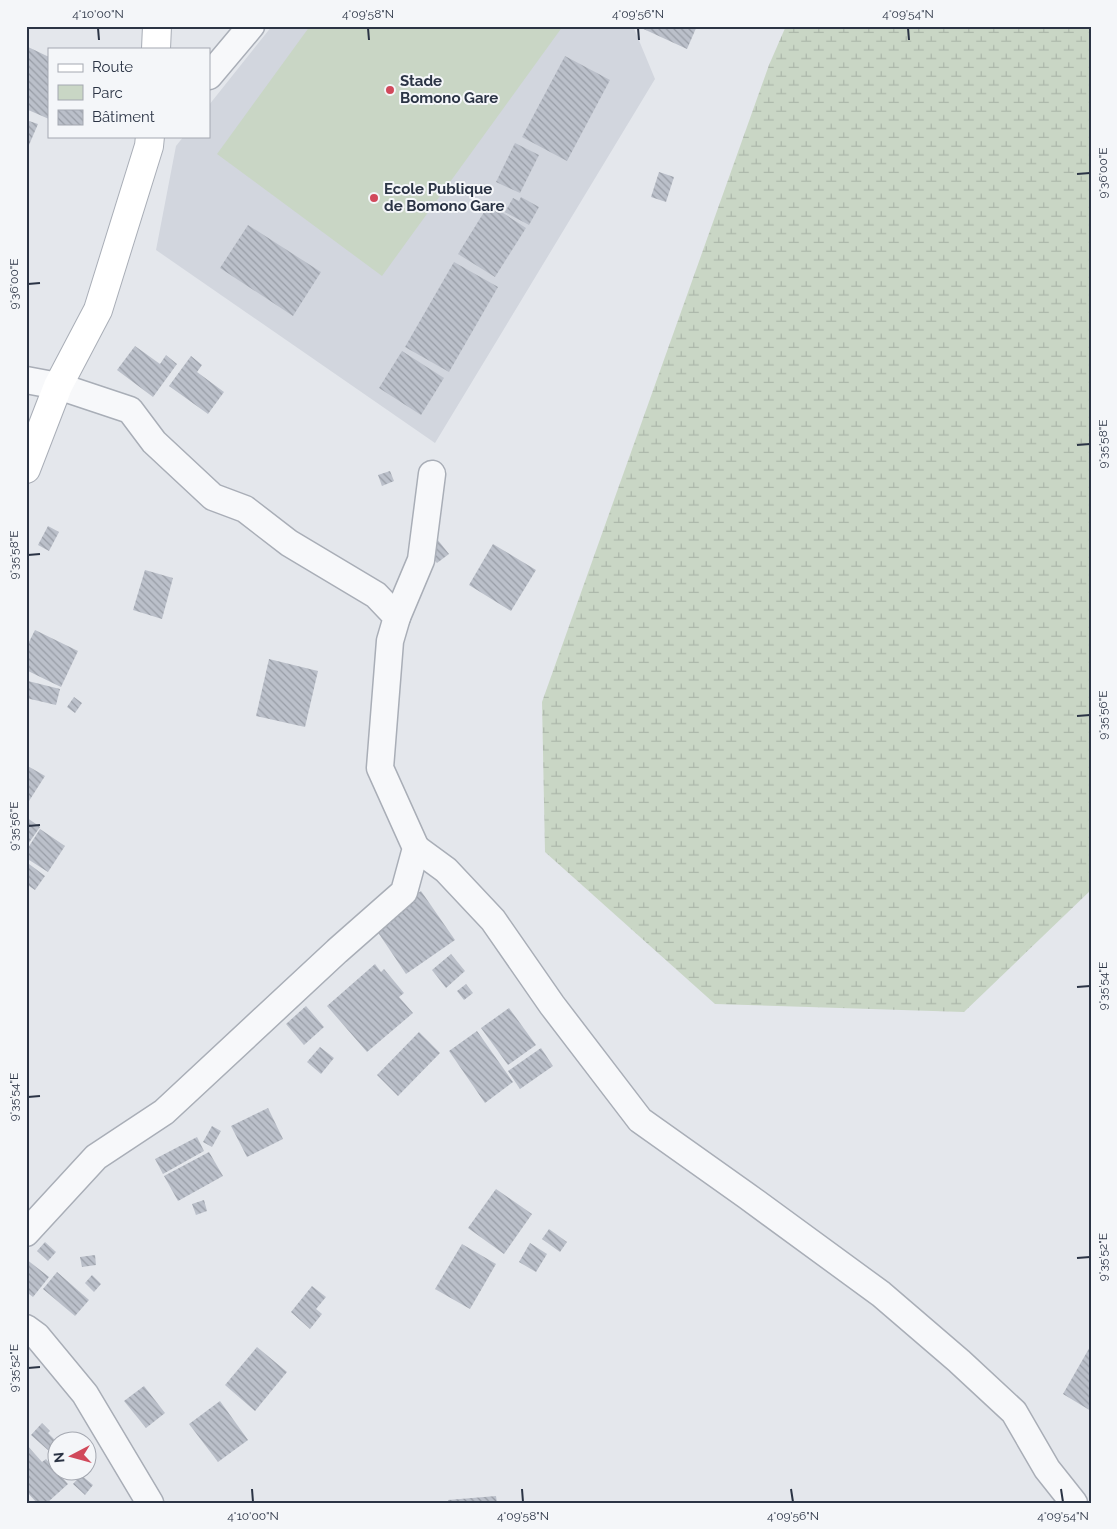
<svg xmlns="http://www.w3.org/2000/svg" width="1117" height="1529" font-family="Raleway,sans-serif">
	<style>
		.built { fill: #d2d6de }
		.wetland { fill: url(#wetland-marsh) }
		.park { fill: #c9d6c5 }
		.building { fill: url(#building-back-hatch) }
		.lines { fill: none; stroke-linecap: round; stroke-linejoin: round }
		.minor-casing { stroke: #a9aeb7; stroke-width: 29 }
		.secondary-casing { stroke: #a9aeb7; stroke-width: 30 }
		.minor { stroke: #f7f8fa; stroke-width: 26 }
		.secondary { stroke: #fff; stroke-width: 28 }
		.ticks { fill: none; stroke: #2b3445; stroke-width: 2 }
		.poi-dot { fill: #d1495b; stroke: #f4f6f9; stroke-width: 2 }
		.labels { text-anchor: middle; dominant-baseline: central; stroke-width: 4; stroke-linejoin: round; paint-order: stroke }
		.poi-label { font-size: 15px; font-weight: bold; fill: #2b3445; stroke: #f4f6f9; text-anchor: start }
		.neatline { fill: none; stroke: #2b3445; stroke-width: 2 }
		.ticks-label { font-size: 12px; text-anchor: middle; fill: #2b3445 }
	</style>
	<defs>
		<pattern id="wetland-marsh" width="20" height="14" patternUnits="userSpaceOnUse" patternTransform="scale(1.25)"><rect width="20" height="14" fill="#c9d6c5"/><path d="M1 5h8M5 5V1M11 12h8M15 12V8" fill="none" stroke="#adb8ab"/></pattern>
		<pattern id="building-back-hatch" width="6" height="6" patternUnits="userSpaceOnUse" patternTransform="scale(1.25)"><rect width="6" height="6" fill="#bbc0ca"/><path d="M-1 5l2 2M0 0l6 6M5-1l2 2" fill="none" stroke="#989da6"/></pattern>
	</defs>
	<rect width="100%" height="100%" fill="#e4e7ec"/>
	<!-- built -->
	<polygon class="built" points="272,26 633,26 655,79 435,443 156,250 176,146 184,136 209,136 209,105"/>
	<!-- wetland -->
	<polygon class="wetland" points="786,26 1091,26 1091,890 964,1012 715,1004 545,852 542,702 769,65"/>
	<!-- park -->
	<polygon class="park" points="310,26 563,26 382,276 217,154"/>
	<!-- building -->
	<g class="building">
		<polygon points="637,26 697,26 687,49"/>
		<polygon points="26,46 49,57 49,119 26,109"/>
		<polygon points="565,56 610,80 567,161 522,137"/>
		<polygon points="26,120 38,124 26,152"/>
		<polygon points="515,143 539,155 520,193 496,182"/>
		<polygon points="659,172 674,177 666,202 651,197"/>
		<polygon points="521,197 539,207 529,225 505,212 513,198 519,201"/>
		<polygon points="489,204 526,228 495,277 458,254"/>
		<polygon points="248,225 321,272 293,316 220,268"/>
		<polygon points="454,262 498,287 449,372 405,347"/>
		<polygon points="135,346 160,364 166,355 177,364 153,397 117,370"/>
		<polygon points="402,351 444,378 421,415 379,388"/>
		<polygon points="191,356 202,365 197,372 224,392 208,414 169,386"/>
		<polygon points="390,471 394,481 382,486 378,475"/>
		<polygon points="48,526 59,532 49,551 38,545"/>
		<polygon points="437,539 449,554 437,563 425,549"/>
		<polygon points="493,544 536,570 511,611 469,585"/>
		<polygon points="145,570 173,578 162,619 133,610"/>
		<polygon points="35,630 78,651 61,687 26,670 26,648"/>
		<polygon points="269,659 318,671 305,727 256,716"/>
		<polygon points="28,681 60,689 56,705 26,698"/>
		<polygon points="74,697 82,703 75,713 67,707"/>
		<polygon points="26,765 45,776 29,801 26,800"/>
		<polygon points="26,817 40,827 26,847"/>
		<polygon points="40,829 65,846 48,872 26,858 26,851"/>
		<polygon points="29,864 45,876 35,890 26,884 26,867"/>
		<polygon points="421,891 455,940 406,974 373,925"/>
		<polygon points="451,954 465,971 446,988 432,970"/>
		<polygon points="375,964 381,972 384,969 404,993 399,997 413,1013 367,1052 327,1006"/>
		<polygon points="466,984 473,993 464,1000 457,991"/>
		<polygon points="306,1006 324,1027 304,1045 286,1024"/>
		<polygon points="509,1008 536,1045 508,1065 481,1028"/>
		<polygon points="477,1031 513,1082 485,1103 449,1051"/>
		<polygon points="419,1032 440,1053 398,1096 377,1075"/>
		<polygon points="320,1047 334,1058 321,1074 307,1062"/>
		<polygon points="541,1048 553,1066 520,1089 508,1071"/>
		<polygon points="268,1108 283,1139 247,1157 231,1126"/>
		<polygon points="212,1126 221,1131 212,1147 203,1142"/>
		<polygon points="197,1137 204,1151 163,1174 155,1159"/>
		<polygon points="209,1152 223,1176 178,1201 164,1176"/>
		<polygon points="496,1189 532,1214 504,1254 468,1228"/>
		<polygon points="204,1200 207,1211 196,1215 192,1204"/>
		<polygon points="549,1229 567,1242 560,1252 542,1239"/>
		<polygon points="45,1242 56,1252 48,1261 37,1251"/>
		<polygon points="530,1243 547,1254 536,1272 519,1262"/>
		<polygon points="462,1244 496,1264 470,1309 435,1289"/>
		<polygon points="95,1255 96,1265 82,1267 80,1257"/>
		<polygon points="26,1259 49,1277 33,1297 29,1294 26,1298"/>
		<polygon points="57,1272 89,1300 75,1316 43,1289"/>
		<polygon points="92,1275 101,1284 94,1292 85,1283"/>
		<polygon points="312,1286 326,1297 316,1309 322,1314 310,1329 291,1312"/>
		<polygon points="1091,1345 1091,1411 1063,1394"/>
		<polygon points="257,1347 287,1372 255,1411 225,1385"/>
		<polygon points="144,1386 165,1413 146,1428 124,1401"/>
		<polygon points="220,1401 248,1440 218,1462 189,1424"/>
		<polygon points="42,1423 50,1431 48,1433 58,1443 58,1459 31,1435"/>
		<polygon points="26,1444 42,1462 46,1459 68,1484 47,1503 37,1503 26,1491"/>
		<polygon points="81,1475 93,1485 85,1495 73,1484"/>
		<polygon points="496,1496 497,1503 448,1503 448,1500"/>
	</g>
	<g class="lines">
		<!-- minor casing -->
		<g class="minor-casing">
			<g id="minor">
				<polyline points="209,76 251,26"/>
				<polyline points="26,380 58,386 130,410 154,442 213,497 245,509 289,543 376,595 397,617 390,641 380,768 416,848 404,892 337,951 164,1112 96,1157 26,1233"/>
				<polyline points="397,617 421,560 432,474"/>
				<polyline points="416,848 446,870 493,920 552,1005 640,1120 747,1196 881,1294 959,1361 1014,1412 1047,1469 1074,1503"/>
				<polyline points="26,1328 37,1336 85,1394 150,1503"/>
			</g>
		</g>
		<!-- secondary casing -->
		<g class="secondary-casing">
			<g id="secondary">
				<polyline points="156,49 157,26"/>
				<polyline points="26,469 58,386 98,310 149,146 150,136"/>
			</g>
		</g>
		<!-- minor -->
		<use href="#minor" class="minor"/>
		<!-- secondary -->
		<use href="#secondary" class="secondary"/>
	</g>
	<!-- ticks -->
	<path class="ticks" d="M98,28L99,40M368,28L369,40M638,28L639,40M908,28L909,40M1077,174L1090,173M28,284L40,283M1077,445L1090,444M28,555L40,554M1077,716L1090,715M28,826L40,825M1077,987L1090,986M28,1097L40,1096M1077,1258L1090,1257M28,1368L40,1367M252,1489L253,1502M522,1489L523,1502M791,1489L793,1502M1061,1489L1063,1502"/>
	<!-- markers -->
	<g class="poi-dot">
		<circle cx="390" cy="90" r="5"/>
		<circle cx="374" cy="198" r="5"/>
	</g>
	<g class="labels">
		<!-- poi labels -->
		<g class="poi-label">
			<text x="400" y="81">Stade<tspan x="400" dy="17">Bomono Gare</tspan></text>
			<text x="384" y="189">Ecole Publique<tspan x="384" dy="17">de Bomono Gare</tspan></text>
		</g>
	</g>
	<!-- border -->
	<rect width="1117" height="1529" fill="none" stroke="#f4f6f9" stroke-width="55"/>
	<!-- legend -->
	<rect x="48" y="48" width="162" height="90" fill="#f4f6f9" stroke="#a4a8b1"/>
	<rect x="58" y="64" width="25" height="8" fill="#ffffff" stroke="#a4a8b1"/>
	<text x="92" y="72" font-size="15" fill="#2b3445">Route</text>
	<rect x="58" y="85" width="25" height="15" fill="#c9d6c5" stroke="#a4a8b1"/>
	<text x="92" y="98" font-size="15" fill="#2b3445">Parc</text>
	<rect x="58" y="110" width="25" height="15" fill="url(#building-back-hatch)" stroke="#a4a8b1"/>
	<text x="92" y="122" font-size="15" fill="#2b3445">Bâtiment</text>
	<!-- north arrow -->
	<g transform="translate(72 1456) rotate(264)"><circle r="24" fill="#f4f6f9" stroke="#a4a8b1"/>
	<path d="M0-4L9 19L0 12L-9 19Z" fill="#d1495b"/>
	<text y="-8" font-size="14" font-weight="bold" text-anchor="middle" fill="#2b3445">N</text>
	</g>
	<rect x="28" y="28" width="1062" height="1474" class="neatline"/>
	<g class="ticks-label">
		<text x="98" y="18">4°10'00"N</text>
		<text x="368" y="18">4°09'58"N</text>
		<text x="638" y="18">4°09'56"N</text>
		<text x="908" y="18">4°09'54"N</text>
		<text transform="translate(1103 173) rotate(-90)" y="4">9°36'00"E</text>
		<text transform="translate(14 284) rotate(-90)" y="4">9°36'00"E</text>
		<text transform="translate(1103 444) rotate(-90)" y="4">9°35'58"E</text>
		<text transform="translate(14 555) rotate(-90)" y="4">9°35'58"E</text>
		<text transform="translate(1103 715) rotate(-90)" y="4">9°35'56"E</text>
		<text transform="translate(14 826) rotate(-90)" y="4">9°35'56"E</text>
		<text transform="translate(1103 986) rotate(-90)" y="4">9°35'54"E</text>
		<text transform="translate(14 1097) rotate(-90)" y="4">9°35'54"E</text>
		<text transform="translate(1103 1257) rotate(-90)" y="4">9°35'52"E</text>
		<text transform="translate(14 1368) rotate(-90)" y="4">9°35'52"E</text>
		<text x="253" y="1520">4°10'00"N</text>
		<text x="523" y="1520">4°09'58"N</text>
		<text x="793" y="1520">4°09'56"N</text>
		<text x="1063" y="1520">4°09'54"N</text>
	</g>
</svg>
